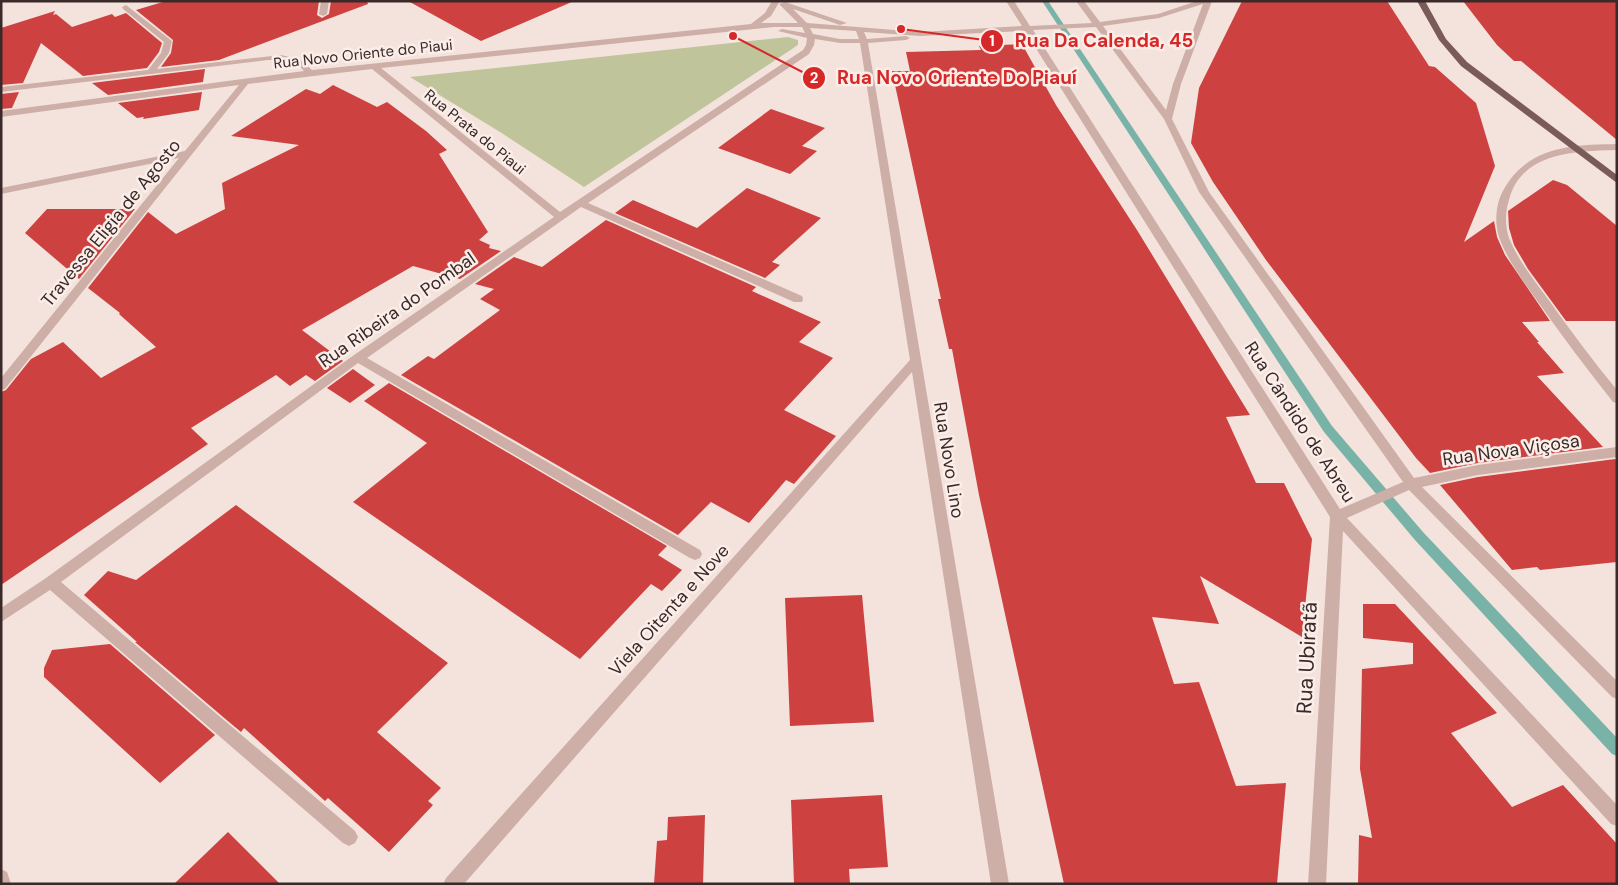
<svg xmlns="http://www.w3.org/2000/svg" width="1618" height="885" font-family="'DM Sans',sans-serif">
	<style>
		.green { fill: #c0c49b }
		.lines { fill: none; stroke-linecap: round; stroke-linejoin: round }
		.stream { fill: #79b3a7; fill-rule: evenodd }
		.building { fill: #cd4140 }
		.minor { fill: #cdafa7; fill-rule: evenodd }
		.major { fill: #7b5b58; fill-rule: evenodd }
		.labels { text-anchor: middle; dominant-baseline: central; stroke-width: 5; stroke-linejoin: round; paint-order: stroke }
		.far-street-label { font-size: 15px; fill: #392928; stroke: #fbeee9 }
		.street-label { font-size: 18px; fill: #392928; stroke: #fbeee9 }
		.near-street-label { font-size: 21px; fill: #392928; stroke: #fbeee9 }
		.leader { fill: none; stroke: #d62828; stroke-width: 2 }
		.callout-dot { fill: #d62828; stroke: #fbeee9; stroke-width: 2 }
		.mark-label { font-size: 15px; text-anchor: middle; font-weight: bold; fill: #fff }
		.callout-label { font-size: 19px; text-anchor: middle; font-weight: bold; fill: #d62828; stroke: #fbeee9; stroke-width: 5; stroke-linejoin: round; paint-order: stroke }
	</style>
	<rect width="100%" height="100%" fill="#f4e3dc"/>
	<!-- green -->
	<polygon class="green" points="788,37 798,40 798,45 584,187 500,132 410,77"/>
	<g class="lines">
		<!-- stream -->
		<polygon class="stream" points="1042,1 1048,1 1332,426 1423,532 1617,738 1617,756 1612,754 1415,540 1324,432"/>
	</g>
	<!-- building -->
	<g class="building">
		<polygon points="166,1 319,1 317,15 322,18 329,14 331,1 367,1 368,4 219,60 161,67 171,53 173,40 136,10"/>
		<polygon points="408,1 574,1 481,41"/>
		<polygon points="1242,1 1387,1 1429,66 1435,67 1476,103 1495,166 1464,242 1494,221 1497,237 1505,255 1550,321 1522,322 1539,342 1537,342 1564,373 1537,376 1603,447 1478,463 1430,473 1416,458 1266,260 1213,182 1191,143 1199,88"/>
		<polygon points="1463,1 1617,1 1617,140 1521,61 1514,61 1497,45"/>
		<polygon points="55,11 53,15 56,14 72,27 112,14 115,17 126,13 162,43 159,52 147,68 83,76 41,43 23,83 1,85 1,28"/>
		<polygon points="1022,44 1056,105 1137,230 1250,415 1226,417 1256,483 1284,483 1312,539 1302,637 1200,576 1219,624 1152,617 1174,684 1199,682 1236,786 1286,783 1277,884 1064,884 979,495 952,349 949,349 938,299 941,299 892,71 910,71 906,52 981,50 979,46"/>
		<polygon points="205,69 203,82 108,95 92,83"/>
		<polygon points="333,85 377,107 387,102 426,131 447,150 439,154 488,232 479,240 490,245 489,248 501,251 460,279 413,266 302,330 343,361 315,381 306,375 290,386 276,375 191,428 208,444 1,585 1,392 6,390 31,359 63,342 101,378 156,347 119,314 120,313 88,288 148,212 176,234 225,209 222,183 299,145 231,136 306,89 320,94"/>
		<polygon points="19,92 12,108 1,109 1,94"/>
		<polygon points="202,92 199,110 143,119 144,117 137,118 118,103"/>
		<polygon points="771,109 825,128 802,146 817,151 790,174 718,148"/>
		<polygon points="1553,180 1567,185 1617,226 1617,321 1566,321 1528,269 1514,245 1509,228 1508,211"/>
		<polygon points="747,188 821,218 772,262 780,265 765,278 615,213 633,200 697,228"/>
		<polygon points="47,209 135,209 79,279 25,233"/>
		<polygon points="606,220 756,287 752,291 821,322 799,342 833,358 784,410 836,436 794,484 786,480 749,523 711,502 678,535 401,375 428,356 434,359 500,310 480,299 494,289 475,284 514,257 542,267"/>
		<polygon points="353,369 375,385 350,403 327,388"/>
		<polygon points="389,383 667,546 658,555 682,570 662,591 651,584 580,659 353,502 427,443 364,401"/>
		<polygon points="1615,459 1617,461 1617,562 1540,570 1537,567 1512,570 1440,485 1478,477"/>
		<polygon points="236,505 448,663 377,732 441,788 428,801 433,805 389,852 328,798 325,801 244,728 241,732 229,722 135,642 137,642 84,595 108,571 136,580"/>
		<polygon points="862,595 874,722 790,726 785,598"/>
		<polygon points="1363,604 1395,604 1497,713 1451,733 1512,807 1563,785 1617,844 1617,884 1358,884 1359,835 1372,838 1360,769 1362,669 1413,664 1413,643 1363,638"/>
		<polygon points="110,644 215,735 160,783 44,677 44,668 52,650"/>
		<polygon points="882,795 888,867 849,869 850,884 794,884 791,800"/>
		<polygon points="705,815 703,884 654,884 657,841 667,840 668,817"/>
		<polygon points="228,832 280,884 174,884"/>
	</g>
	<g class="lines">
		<!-- minor -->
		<g class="minor">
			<polygon points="321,1 329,1 327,14 323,16 319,14"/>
			<path d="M772,1H780L771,16L761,23H798L779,4L785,2L847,23L840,25L793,9L807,23L920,32L1022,26L1006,1H1014L1030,26L1092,23L1076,1H1084L1100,22L1158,14L1197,1H1212L1181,84L1172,119L1209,192L1414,478L1478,465L1617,447V457L1478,475L1422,487L1617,681V699L1612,697L1409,490L1347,518L1617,805V826L1611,824L1343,531L1326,884H1308L1330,517L1025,31L920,36L864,32L867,39L906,36L910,38L906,40L868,43L1009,884H991L912,372L464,884H443L446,878L910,360L860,43H840L815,39L814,45L809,54L588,203L802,296L803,299L802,302H794L581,207L367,358L700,550L702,554L700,558L695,560L690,558L358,363L61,582L355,831L358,837L355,843L349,846L343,843L50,590L1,622V608L46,578L354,355L554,217L372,69L248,84L5,389L1,390V378L179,158L1,194V188L185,151L239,85L1,117V111L304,71C294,59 283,60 268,60L1,92V87L148,70L161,53L164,42L123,9L122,7L126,5L172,41L169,53L157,69L281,55L299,59L312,70L751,24L765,13ZM1203,4L1173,84L1166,110L1103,26L1159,18ZM774,27H802L805,33L782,29L778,31L807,38L806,45L803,50L560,212L381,68ZM1096,27L1164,119L1199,192L1403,482L1340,509L1033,30ZM810,28L856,31L859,39H840L813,34Z"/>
			<path d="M1617,144V150C1576,151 1521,152 1509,200C1505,212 1505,226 1509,238C1518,260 1534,280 1548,299C1570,330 1593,361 1617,390V403L1613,402C1587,369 1562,336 1538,302C1524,282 1507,260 1499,237C1494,222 1496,202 1504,189C1529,146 1571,145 1617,144Z"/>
			<polygon points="1,869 7,872 11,884 1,884"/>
		</g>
		<!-- major -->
		<polygon class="major" points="1417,1 1425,1 1446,39 1467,62 1617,175 1617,183 1461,66 1439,40"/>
	</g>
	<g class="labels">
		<!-- far-street labels -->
		<g class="far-street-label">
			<text transform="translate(363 54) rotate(-6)">Rua Novo Oriente do Piaui</text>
			<text transform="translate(475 132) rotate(39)">Rua Prata do Piaui</text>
		</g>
		<!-- street labels -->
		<g class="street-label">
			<text transform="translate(111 223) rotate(-51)">Travessa Eligia de Agosto</text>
			<text transform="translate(397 310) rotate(-35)">Rua Ribeira do Pombal</text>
			<text transform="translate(1300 422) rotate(57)">Rua Cândido de Abreu</text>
			<text transform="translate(1511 450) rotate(-8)">Rua Nova Viçosa</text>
			<text transform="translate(949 460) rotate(81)">Rua Novo Lino</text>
			<text transform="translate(669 610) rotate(-48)">Viela Oitenta e Nove</text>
		</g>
		<!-- near-street labels -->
		<g class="near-street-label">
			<text transform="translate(1307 658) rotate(-87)">Rua Ubiratã</text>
		</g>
	</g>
	<!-- callouts -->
	<path class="leader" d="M901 29L992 41M733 36L814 78"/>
	<g class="callout-dot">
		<circle cx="901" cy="29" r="5"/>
		<circle cx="733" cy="36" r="5"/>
		<circle cx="992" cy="41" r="12"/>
		<circle cx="814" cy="78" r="12"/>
	</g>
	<g class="mark-label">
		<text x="992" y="46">1</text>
		<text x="814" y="83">2</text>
	</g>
	<g class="callout-label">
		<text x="1104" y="47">Rua Da Calenda, 45</text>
		<text x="957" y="84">Rua Novo Oriente Do Piauí</text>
	</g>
	<!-- border -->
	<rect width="1618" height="885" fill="none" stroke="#392928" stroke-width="5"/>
</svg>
